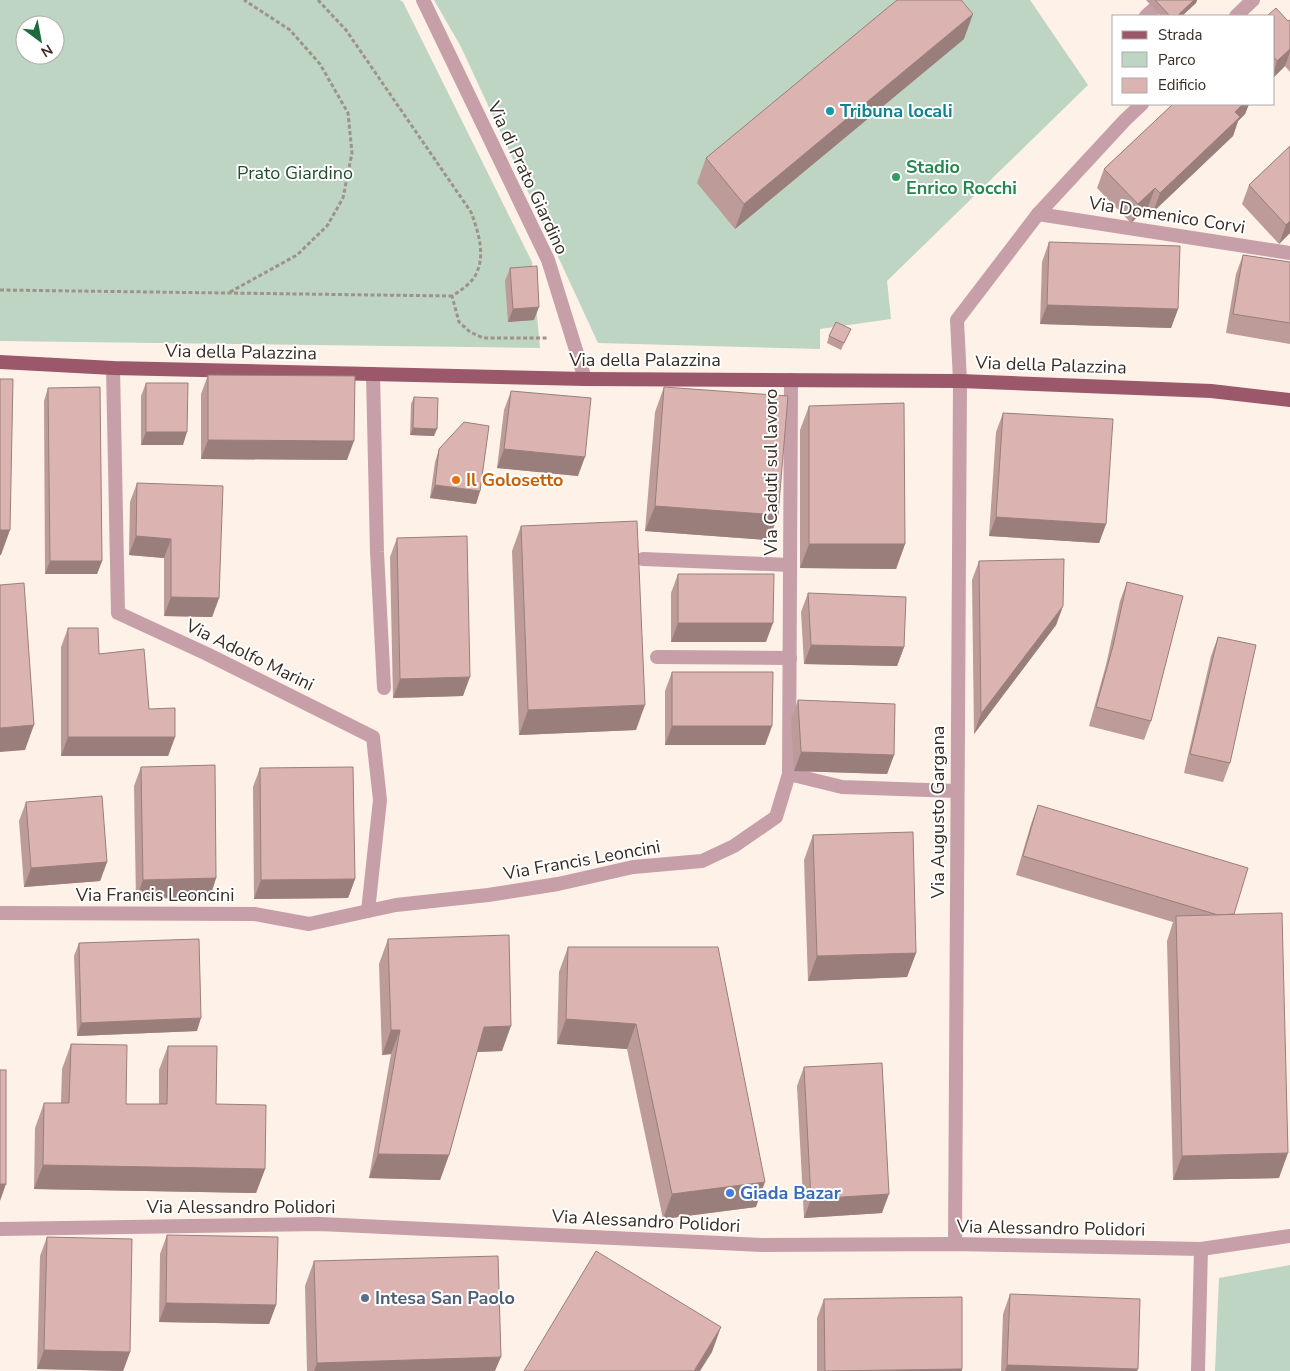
<svg xmlns="http://www.w3.org/2000/svg" width="1290" height="1371" font-family="'Nunito Sans',sans-serif">
	<style>
		.green { fill: #bdd5c2; fill-rule: evenodd }
		.lines { fill: none; stroke-linecap: round; stroke-linejoin: round }
		.path { stroke: #9e9289; stroke-width: 3; stroke-dasharray: 4 2.5; stroke-linecap: butt }
		.service { stroke: #c79fa9; stroke-width: 14 }
		.minor { stroke: #c79fa9; stroke-width: 14 }
		.primary { stroke: #9b586b; stroke-width: 14 }
		.wall { fill: #bc9b98 }
		.shaded-wall { fill: #997e7c }
		.building { fill: #dbb4b1; stroke: #997e7c }
		.culture-dot { fill: #0f9aa8; stroke: #fff; stroke-width: 2 }
		.leisure-dot { fill: #2e9e5b; stroke: #fff; stroke-width: 2 }
		.food-dot { fill: #e8710a; stroke: #fff; stroke-width: 2 }
		.shop-dot { fill: #3f7fe0; stroke: #fff; stroke-width: 2 }
		.service-dot { fill: #5c6f8a; stroke: #fff; stroke-width: 2 }
		.labels { text-anchor: middle; dominant-baseline: central; stroke-width: 4; stroke-linejoin: round; paint-order: stroke }
		.culture-label { font-size: 18px; font-weight: bold; fill: #0d838f; stroke: #fff; text-anchor: start }
		.leisure-label { font-size: 18px; font-weight: bold; fill: #27864d; stroke: #fff; text-anchor: start }
		.park-label { font-size: 18px; fill: #1f4e2d; stroke: #fff }
		.street-label { font-size: 18px; fill: #372b23; stroke: #fff }
		.food-label { font-size: 18px; font-weight: bold; fill: #c56008; stroke: #fff; text-anchor: start }
		.shop-label { font-size: 18px; font-weight: bold; fill: #366cbe; stroke: #fff; text-anchor: start }
		.service-label { font-size: 18px; font-weight: bold; fill: #4e5e75; stroke: #fff; text-anchor: start }
	</style>
	<rect width="100%" height="100%" fill="#fef1e8"/>
	<!-- green -->
	<g class="green">
		<path d="M0,0H400L403,2L532,262L540,348L0,341ZM25,25H55V55H25Z"/>
		<polygon points="434,0 1030,0 1088,85 887,281 891,319 820,329 820,349 598,343 461,47"/>
		<polygon points="1290,1265 1290,1371 1215,1371 1219,1278"/>
	</g>
	<g class="lines">
		<!-- path -->
		<g class="path">
			<path d="M318,0L346,30L471,212C478,231 486,255 476,274C472,283 460,291 452,296L459,322L470,332L483,338H549"/>
			<polyline points="0,290 452,296"/>
			<polyline points="230,292 297,255 327,226 343,198 352,153 348,113 320,64 290,30 244,0"/>
		</g>
		<!-- service -->
		<polyline class="service" points="1146,16 1164,0"/>
		<!-- minor -->
		<g class="minor">
			<polyline points="423,0 548,260 585,379"/>
			<polyline points="1236,16 1253,0"/>
			<polyline points="1038,214 1290,253"/>
			<polyline points="373,374 377,552 384,688"/>
			<polyline points="791,380 789,774 842,787 956,791"/>
			<polyline points="643,559 790,565"/>
			<polyline points="657,657 790,658"/>
			<polyline points="368,911 396,905 488,895 558,884 633,867 702,861 734,846 776,817 789,774"/>
			<polyline points="0,913 254,914 309,924 368,911 380,800 373,737 207,654 118,613 113,368"/>
			<polyline points="0,1229 320,1224 762,1245 955,1244 1201,1249 1290,1236"/>
			<polyline points="955,1244 960,381 957,320 1038,214 1125,120 1142,104"/>
			<polyline points="1198,1371 1201,1249"/>
		</g>
		<!-- primary -->
		<polyline class="primary" points="0,362 113,368 585,379 960,381 1211,391 1290,400"/>
	</g>
	<!-- wall -->
	<g class="wall">
		<polygon points="1146,0 1197,0 1196,3 1182,16 1161,16"/>
		<polygon points="1274,16 1288,21 1290,20 1290,72 1285,66 1274,77"/>
		<polygon points="964,39 735,229 697,183 706,158"/>
		<polygon points="1173,104 1249,104 1245,114 1238,121 1233,136 1153,212 1148,207 1131,223 1097,188 1104,169"/>
		<polygon points="1290,146 1290,233 1279,244 1242,204 1249,185"/>
		<polygon points="1049,242 1178,309 1171,328 1040,324 1042,262"/>
		<polygon points="1243,255 1290,262 1290,344 1226,333 1236,274"/>
		<polygon points="510,268 534,320 508,322 505,281"/>
		<polygon points="848,335 841,350 827,343 829,336"/>
		<polygon points="208,375 347,460 201,459 201,394"/>
		<polygon points="146,383 183,445 141,445 141,396"/>
		<polygon points="664,387 778,515 769,540 645,531 655,412"/>
		<polygon points="48,388 102,561 97,574 45,574 44,401"/>
		<polygon points="511,391 578,476 497,468 504,410"/>
		<polygon points="414,397 434,436 410,435 411,404"/>
		<polygon points="809,406 905,544 896,569 800,568 800,430"/>
		<polygon points="1003,413 1106,524 1099,543 989,536 996,432"/>
		<polygon points="439,449 480,491 476,504 430,498 435,462"/>
		<polygon points="137,483 219,598 212,617 164,616 164,558 129,555 130,502"/>
		<polygon points="521,526 636,730 519,735 512,551"/>
		<polygon points="397,538 463,696 393,698 390,557"/>
		<polygon points="979,561 1063,606 1056,625 974,734 972,580"/>
		<polygon points="678,574 766,642 671,642 671,593"/>
		<polygon points="1127,582 1151,721 1144,740 1089,726 1106,665 1120,601"/>
		<polygon points="808,593 904,647 897,666 804,664 801,612"/>
		<polygon points="68,628 99,654 175,737 168,756 61,756 61,647"/>
		<polygon points="1218,637 1230,763 1223,782 1184,773 1211,656"/>
		<polygon points="672,672 772,726 765,745 665,745 665,691"/>
		<polygon points="798,700 894,755 887,774 794,771 791,720"/>
		<polygon points="141,767 216,878 210,897 136,899 134,786"/>
		<polygon points="260,768 355,879 348,898 254,899 253,787"/>
		<polygon points="26,802 107,862 100,881 24,887 19,821"/>
		<polygon points="1038,805 1234,914 1279,1178 1173,1180 1167,941 1173,922 1016,875 1031,824"/>
		<polygon points="813,835 916,953 907,977 808,981 804,860"/>
		<polygon points="388,939 502,1051 477,1052 449,1155 440,1180 369,1178 391,1054 382,1055 379,964"/>
		<polygon points="79,943 197,1031 77,1036 74,956"/>
		<polygon points="568,947 718,947 756,1207 663,1219 627,1049 557,1044 559,972"/>
		<polygon points="71,1044 126,1104 159,1104 159,1070 168,1046 216,1104 265,1169 256,1193 34,1189 35,1128 44,1103 61,1103 62,1069"/>
		<polygon points="804,1067 882,1213 804,1218 797,1086"/>
		<polygon points="167,1235 276,1305 269,1324 159,1322 160,1254"/>
		<polygon points="47,1237 130,1352 123,1371 37,1369 40,1256"/>
		<polygon points="314,1261 495,1371 307,1371 305,1286"/>
		<polygon points="1010,1294 1137,1371 1001,1371 1003,1314"/>
		<polygon points="824,1299 962,1369 962,1371 817,1371 817,1318"/>
	</g>
	<!-- shaded-wall -->
	<g class="shaded-wall">
		<polygon points="1194,0 1197,0 1196,3 1182,16 1177,16"/>
		<polygon points="973,14 964,39 735,229 744,204"/>
		<polygon points="1290,49 1290,52 1285,66 1274,77 1274,71 1277,61"/>
		<polygon points="1243,104 1249,104 1245,114 1238,121 1233,136 1153,212 1160,193"/>
		<polygon points="1155,188 1148,207 1131,223 1138,204"/>
		<polygon points="1290,221 1290,233 1279,244 1286,225"/>
		<polygon points="1047,305 1178,309 1171,328 1040,324"/>
		<polygon points="539,307 534,320 508,322 513,309"/>
		<polygon points="413,428 437,429 434,436 410,435"/>
		<polygon points="146,432 187,432 183,445 141,445"/>
		<polygon points="208,440 354,441 347,460 201,459"/>
		<polygon points="504,449 585,457 578,476 497,468"/>
		<polygon points="435,485 480,491 476,504 430,498"/>
		<polygon points="655,506 778,515 769,540 645,531"/>
		<polygon points="996,517 1106,524 1099,543 989,536"/>
		<polygon points="0,530 10,530 1,555 0,555"/>
		<polygon points="136,536 171,539 164,558 129,555"/>
		<polygon points="809,544 905,544 896,569 800,568"/>
		<polygon points="50,561 102,561 97,574 45,574"/>
		<polygon points="171,597 219,598 212,617 164,616"/>
		<polygon points="1063,606 1056,625 974,734 981,714"/>
		<polygon points="678,623 773,623 766,642 671,642"/>
		<polygon points="811,645 904,647 897,666 804,664"/>
		<polygon points="470,677 463,696 393,698 400,679"/>
		<polygon points="645,705 636,730 519,735 528,710"/>
		<polygon points="34,725 25,750 0,752 0,728"/>
		<polygon points="672,726 772,726 765,745 665,745"/>
		<polygon points="68,737 175,737 168,756 61,756"/>
		<polygon points="801,752 894,755 887,774 794,771"/>
		<polygon points="107,862 100,881 24,887 31,868"/>
		<polygon points="216,878 210,897 136,899 143,880"/>
		<polygon points="355,879 348,898 254,899 261,880"/>
		<polygon points="916,953 907,977 808,981 817,956"/>
		<polygon points="201,1018 197,1031 77,1036 81,1023"/>
		<polygon points="566,1019 636,1024 627,1049 557,1044"/>
		<polygon points="511,1026 502,1051 475,1052 484,1027"/>
		<polygon points="391,1030 400,1030 391,1054 382,1055"/>
		<polygon points="1288,1153 1279,1178 1173,1180 1182,1156"/>
		<polygon points="378,1154 449,1155 440,1180 369,1178"/>
		<polygon points="43,1165 265,1169 256,1193 34,1189"/>
		<polygon points="765,1182 756,1207 663,1219 672,1194"/>
		<polygon points="0,1184 6,1184 0,1201"/>
		<polygon points="889,1194 882,1213 804,1218 811,1199"/>
		<polygon points="166,1303 276,1305 269,1324 159,1322"/>
		<polygon points="721,1327 712,1352 700,1371 694,1371"/>
		<polygon points="44,1350 130,1352 123,1371 37,1369"/>
		<polygon points="501,1357 495,1371 314,1371 317,1363"/>
		<polygon points="1007,1365 1138,1369 1137,1371 1005,1371"/>
		<polygon points="962,1369 962,1371 845,1371"/>
	</g>
	<!-- building -->
	<g class="building">
		<polygon points="897,0 961,0 973,14 744,204 706,158"/>
		<polygon points="1155,0 1194,0 1177,16 1170,16"/>
		<polygon points="1276,8 1288,21 1290,20 1290,49 1277,61 1274,57 1274,16 1267,16"/>
		<polygon points="1173,104 1243,104 1235,112 1240,117 1160,193 1155,188 1138,204 1104,169"/>
		<polygon points="1290,146 1290,221 1286,225 1249,185"/>
		<polygon points="1049,242 1180,246 1178,309 1047,305"/>
		<polygon points="1243,255 1290,262 1290,323 1233,314"/>
		<polygon points="537,266 539,307 513,309 510,268"/>
		<polygon points="836,322 851,329 844,343 829,336"/>
		<polygon points="208,375 355,376 354,441 208,440"/>
		<polygon points="0,379 13,379 10,530 0,530"/>
		<polygon points="146,383 188,383 187,432 146,432"/>
		<polygon points="100,387 102,561 50,561 48,388"/>
		<polygon points="664,387 788,396 778,515 655,506"/>
		<polygon points="511,391 591,398 585,457 504,449"/>
		<polygon points="414,397 438,398 437,429 413,428"/>
		<polygon points="904,403 905,544 809,544 809,406"/>
		<polygon points="1003,413 1113,419 1106,524 996,517"/>
		<polygon points="464,422 489,426 480,491 435,485 439,449"/>
		<polygon points="137,483 223,486 219,598 171,597 171,539 136,536"/>
		<polygon points="637,521 645,705 528,710 521,526"/>
		<polygon points="467,536 470,677 400,679 397,538"/>
		<polygon points="1064,559 1063,606 981,714 979,561"/>
		<polygon points="678,574 774,574 773,623 678,623"/>
		<polygon points="1127,582 1183,596 1151,721 1096,707 1113,646"/>
		<polygon points="24,583 34,725 0,728 0,585"/>
		<polygon points="808,593 906,597 904,647 811,645"/>
		<polygon points="68,628 98,628 99,654 144,649 149,709 175,708 175,737 68,737"/>
		<polygon points="1218,637 1256,645 1230,763 1190,754"/>
		<polygon points="672,672 773,672 772,726 672,726"/>
		<polygon points="798,700 895,704 894,755 801,752"/>
		<polygon points="215,765 216,878 143,880 141,767"/>
		<polygon points="353,767 355,879 261,880 260,768"/>
		<polygon points="102,796 107,862 31,868 26,802"/>
		<polygon points="1038,805 1248,868 1234,914 1218,915 1023,856"/>
		<polygon points="913,832 916,953 817,956 813,835"/>
		<polygon points="1282,913 1288,1153 1182,1156 1176,916"/>
		<polygon points="509,935 511,1026 484,1027 449,1155 378,1154 400,1030 391,1030 388,939"/>
		<polygon points="199,939 201,1018 81,1023 79,943"/>
		<polygon points="568,947 718,947 765,1182 672,1194 636,1024 566,1019"/>
		<polygon points="71,1044 127,1045 126,1104 167,1104 168,1046 217,1046 216,1104 266,1105 265,1169 43,1165 44,1103 69,1103"/>
		<polygon points="882,1063 889,1194 811,1199 804,1067"/>
		<rect x="0" y="1070" width="6" height="114"/>
		<polygon points="167,1235 278,1237 276,1305 166,1303"/>
		<polygon points="47,1237 132,1239 130,1352 44,1350"/>
		<polygon points="596,1251 721,1327 694,1371 524,1371"/>
		<polygon points="498,1256 501,1357 317,1363 314,1261"/>
		<polygon points="1010,1294 1140,1299 1138,1369 1007,1365"/>
		<polygon points="962,1297 962,1369 825,1371 824,1299"/>
	</g>
	<!-- markers -->
	<circle class="culture-dot" cx="830" cy="111" r="5"/>
	<circle class="leisure-dot" cx="896" cy="177" r="5"/>
	<circle class="food-dot" cx="456" cy="480" r="5"/>
	<circle class="shop-dot" cx="730" cy="1193" r="5"/>
	<circle class="service-dot" cx="365" cy="1298" r="5"/>
	<g class="labels">
		<!-- culture labels -->
		<g class="culture-label">
			<text x="840" y="111">Tribuna locali</text>
		</g>
		<!-- leisure labels -->
		<g class="leisure-label">
			<text x="906" y="167">Stadio<tspan x="906" dy="21">Enrico Rocchi</tspan></text>
		</g>
		<!-- park labels -->
		<g class="park-label">
			<text x="295" y="173">Prato Giardino</text>
		</g>
		<!-- street labels -->
		<g class="street-label">
			<text transform="translate(528 178) rotate(65)">Via di Prato Giardino</text>
			<text transform="translate(1167 215) rotate(9)">Via Domenico Corvi</text>
			<text transform="translate(241 352) rotate(1)">Via della Palazzina</text>
			<text x="645" y="360">Via della Palazzina</text>
			<text transform="translate(1051 365) rotate(2)">Via della Palazzina</text>
			<text transform="translate(771 472) rotate(-90)">Via Caduti sul lavoro</text>
			<text transform="translate(250 655) rotate(26)">Via Adolfo Marini</text>
			<text transform="translate(938 812) rotate(-90)">Via Augusto Gargana</text>
			<text transform="translate(582 860) rotate(-10)">Via Francis Leoncini</text>
			<text x="155" y="895">Via Francis Leoncini</text>
			<text x="241" y="1207">Via Alessandro Polidori</text>
			<text transform="translate(646 1221) rotate(3)">Via Alessandro Polidori</text>
			<text transform="translate(1051 1228) rotate(1)">Via Alessandro Polidori</text>
		</g>
		<!-- food labels -->
		<g class="food-label">
			<text x="466" y="480">Il Golosetto</text>
		</g>
		<!-- shop labels -->
		<g class="shop-label">
			<text x="740" y="1193">Giada Bazar</text>
		</g>
		<!-- service labels -->
		<g class="service-label">
			<text x="375" y="1298">Intesa San Paolo</text>
		</g>
	</g>
	<!-- legend -->
	<rect x="1112" y="15" width="162" height="90" fill="#ffffff" stroke="#afaaa7"/>
	<rect x="1122" y="31" width="25" height="8" fill="#9b586b" stroke="#afaaa7"/>
	<text x="1158" y="40" font-size="15" fill="#372b23">Strada</text>
	<rect x="1122" y="52" width="25" height="15" fill="#bdd5c2" stroke="#afaaa7"/>
	<text x="1158" y="65" font-size="15" fill="#372b23">Parco</text>
	<rect x="1122" y="78" width="25" height="15" fill="#dbb4b1" stroke="#afaaa7"/>
	<text x="1158" y="90" font-size="15" fill="#372b23">Edificio</text>
	<!-- north arrow -->
	<g transform="translate(40 40) rotate(148)"><circle r="24" fill="#ffffff" stroke="#afaaa7"/>
	<path d="M0-4L9 19L0 12L-9 19Z" fill="#1d6a3a"/>
	<text y="-8" font-size="14" font-weight="bold" text-anchor="middle" fill="#372b23">N</text>
	</g>
</svg>
